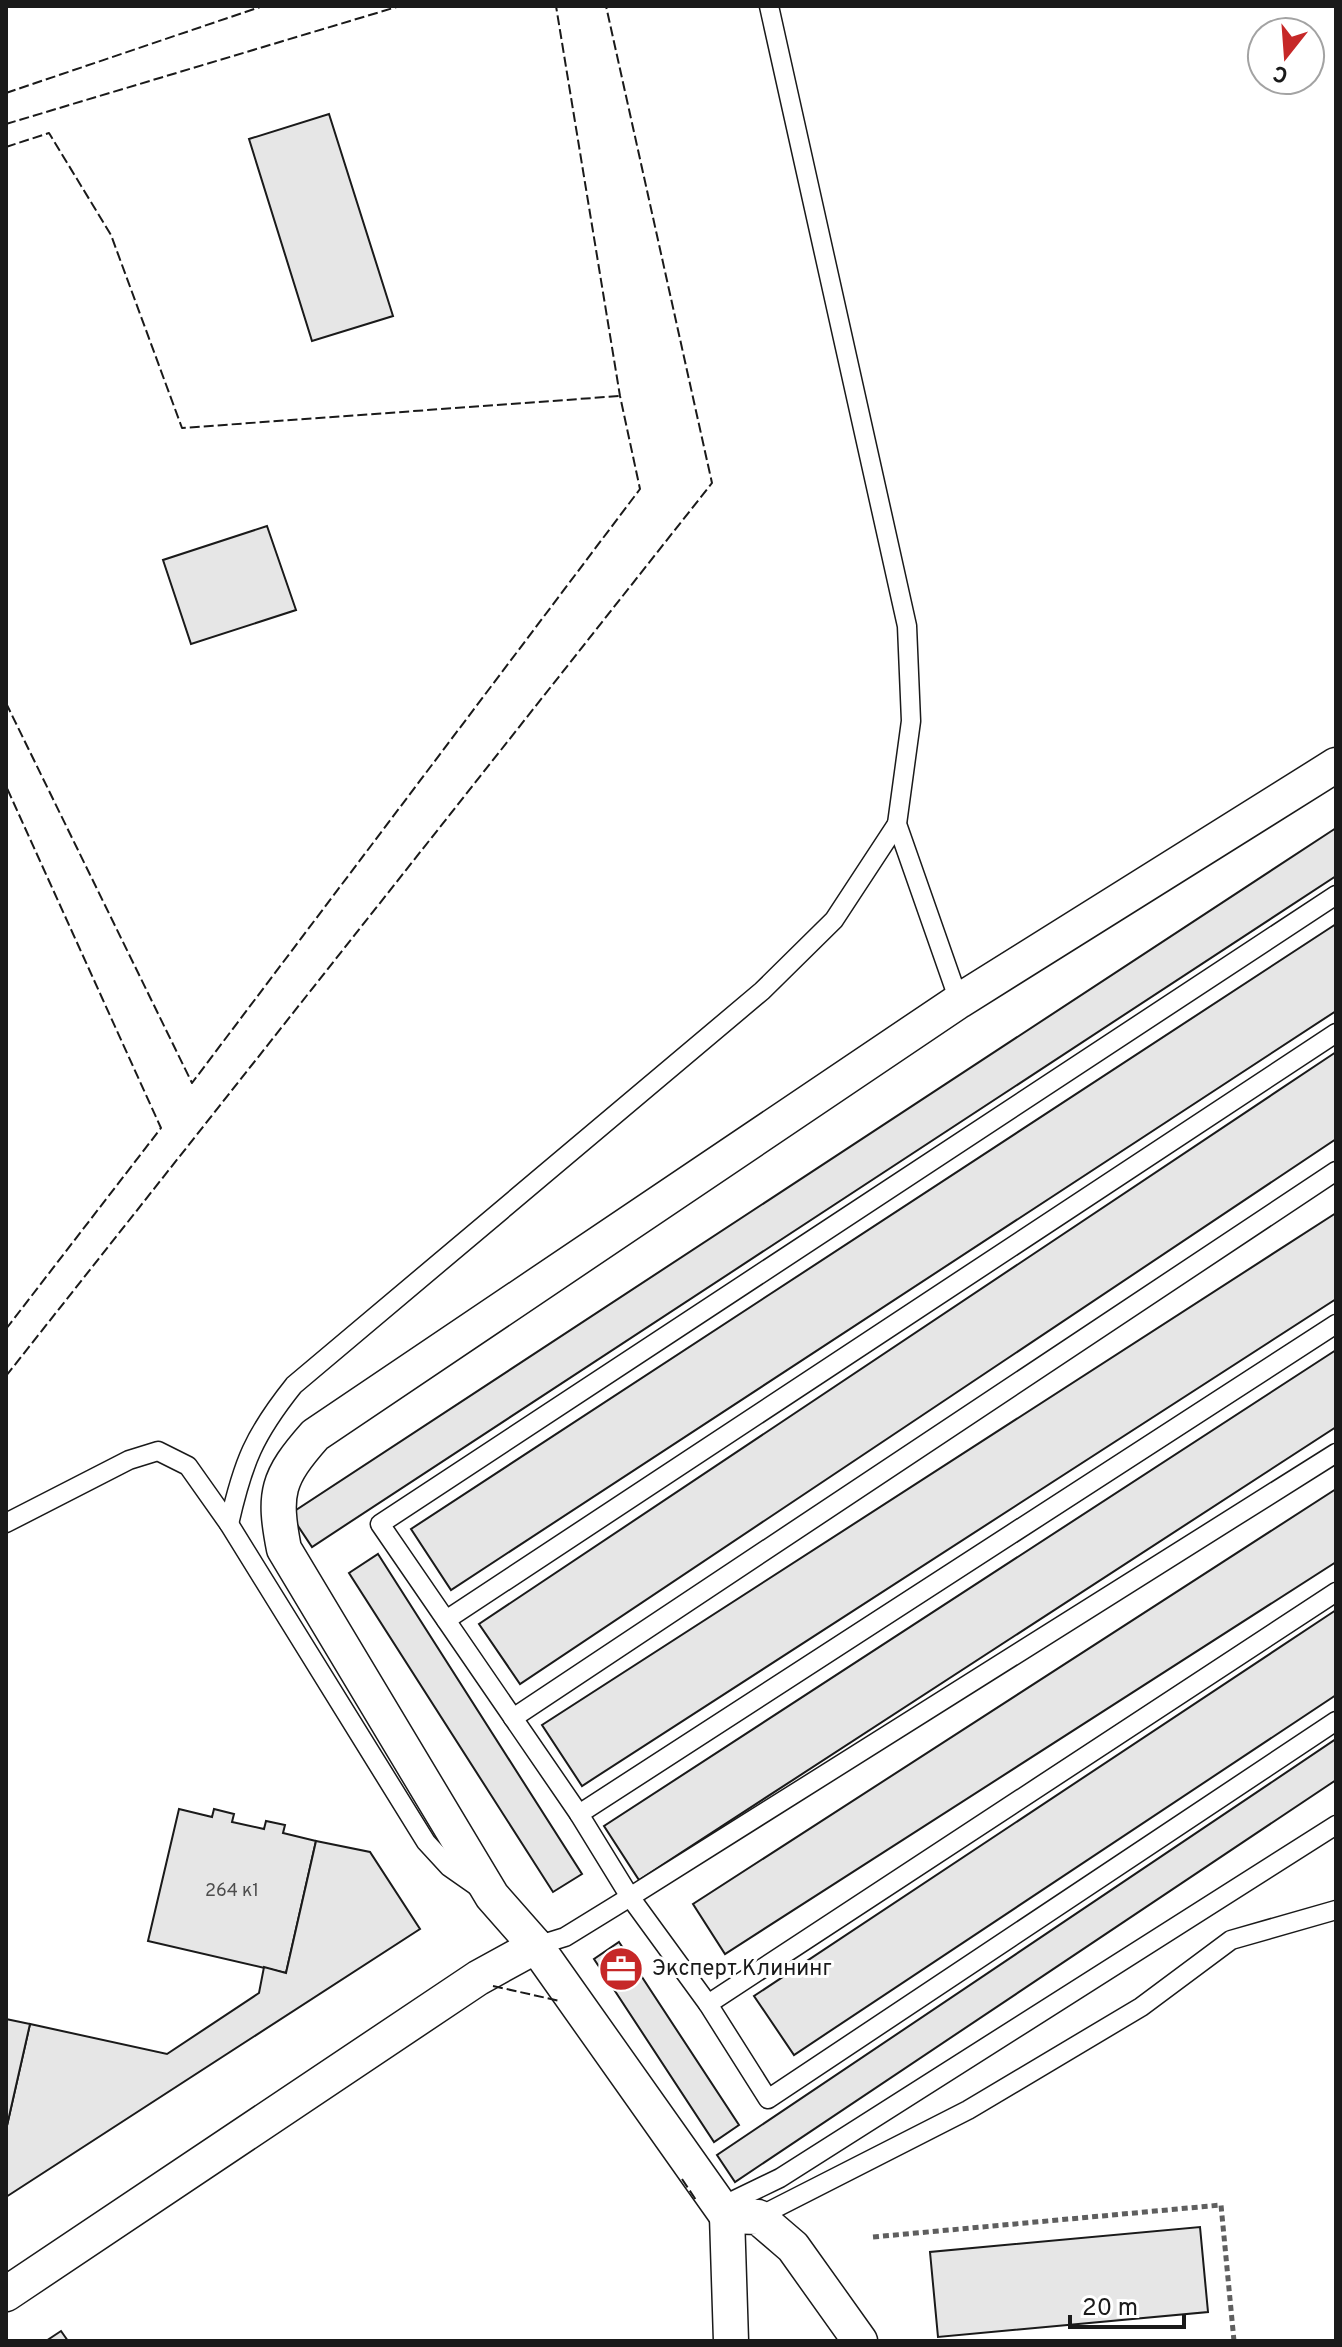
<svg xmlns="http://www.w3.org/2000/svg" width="1342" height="2347" font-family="Overpass,sans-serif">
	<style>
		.building { fill: #e6e6e6; stroke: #1a1a1a; stroke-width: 2 }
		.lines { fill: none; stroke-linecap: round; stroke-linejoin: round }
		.service-casing { stroke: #1a1a1a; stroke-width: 21 }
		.minor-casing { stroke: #1a1a1a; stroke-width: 37 }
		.path { stroke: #5f5f5f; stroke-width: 5; stroke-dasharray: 6 4; stroke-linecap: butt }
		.service { stroke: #fff; stroke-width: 18 }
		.minor { stroke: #fff; stroke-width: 34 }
		.fence { stroke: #1a1a1a; stroke-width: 2; stroke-dasharray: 10 4; stroke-linecap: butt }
		.labels { text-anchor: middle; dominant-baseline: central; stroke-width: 6; stroke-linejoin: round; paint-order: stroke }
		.number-label { font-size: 18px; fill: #4d4d4d }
		.poi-label { font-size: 22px; fill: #1a1a1a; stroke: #fff; text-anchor: start }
	</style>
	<rect width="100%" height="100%" fill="#fff"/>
	<!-- building -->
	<g class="building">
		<polygon points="329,114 393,316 312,341 249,139"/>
		<polygon points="267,526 296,610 191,644 163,560"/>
		<polygon points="1336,828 1336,876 312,1547 290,1514"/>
		<polygon points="1336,924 1336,1011 451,1590 411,1529"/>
		<polygon points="1336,1052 1336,1139 520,1684 479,1624"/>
		<polygon points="1336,1213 1336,1299 582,1786 542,1725"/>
		<polygon points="1336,1350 1336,1427 639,1880 604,1826"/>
		<polygon points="1336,1489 1336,1562 725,1954 693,1904"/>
		<polygon points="378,1554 582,1874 553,1892 349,1573"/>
		<polygon points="1336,1610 1336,1695 794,2055 754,1996"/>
		<polygon points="1336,1739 1336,1780 735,2182 717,2155"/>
		<polygon points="179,1809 212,1817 214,1809 234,1814 232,1822 264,1829 266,1821 285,1825 283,1833 316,1841 286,1973 148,1941"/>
		<polygon points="316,1841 370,1852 420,1929 6,2197 6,2130 30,2024 167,2054 259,1993 264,1967 286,1973"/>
		<polygon points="619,1942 739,2125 714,2142 594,1959"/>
		<polygon points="6,2019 30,2024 6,2130"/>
		<polygon points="1200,2227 1208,2312 938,2337 930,2252"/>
		<polygon points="61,2331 68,2341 46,2341"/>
	</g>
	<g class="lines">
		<!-- service casing -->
		<g class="service-casing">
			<g id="service">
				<polyline points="769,6 907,626 911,721 897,824 959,1001"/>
				<polyline points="1336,895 380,1524 579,1814 630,1897 708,2004 768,2099 1336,1721"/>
				<polyline points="6,1523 129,1460 158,1451 188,1466 229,1524 426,1842 449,1867 479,1888"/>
				<path d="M229,1524C243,1462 254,1435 294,1385L762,991L834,920L897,824"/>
				<polyline points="446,1620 1336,1033"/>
				<polyline points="513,1718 1336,1171"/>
				<polyline points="579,1814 1336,1324"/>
				<polyline points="536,1946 565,1937 630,1897 1336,1453"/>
				<polyline points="708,2004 1336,1592"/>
				<polyline points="722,2206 780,2178 1336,1825"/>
				<polyline points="758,2217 968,2110 1141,2007 1231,1940 1336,1910"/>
			</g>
		</g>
		<!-- minor casing -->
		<g class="minor-casing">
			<g id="minor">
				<polyline points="727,2216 731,2341"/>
				<polyline points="6,2294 478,1978 536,1946"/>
				<path d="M860,2341L793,2247L758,2217L727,2216L536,1946L492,1896L284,1549C273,1493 277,1478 315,1435L959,1001L1336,765"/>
			</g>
		</g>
		<!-- path -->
		<polyline class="path" points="873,2237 1221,2205 1234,2341"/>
		<!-- service -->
		<use href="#service" class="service"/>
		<!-- minor -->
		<use href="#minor" class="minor"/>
		<!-- fence -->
		<g class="fence">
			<polyline points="6,93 263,6"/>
			<polyline points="6,124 400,6"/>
			<polyline points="6,147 49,133 111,235 182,428 620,396"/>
			<polyline points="6,703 192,1083 640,489 620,396 556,6"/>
			<polyline points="6,1329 161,1128 6,786"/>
			<polyline points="6,1376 712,483 606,6"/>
			<polyline points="493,1986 560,2001"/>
			<polyline points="682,2179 696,2200"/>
		</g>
	</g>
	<!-- icons -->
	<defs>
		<g id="office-disc" transform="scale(2.3)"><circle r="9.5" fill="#c62828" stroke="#fff"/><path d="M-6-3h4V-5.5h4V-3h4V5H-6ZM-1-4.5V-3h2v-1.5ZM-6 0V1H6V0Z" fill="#fff"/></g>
	</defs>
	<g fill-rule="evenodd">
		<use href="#office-disc" x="621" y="1969"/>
	</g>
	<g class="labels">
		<!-- number labels -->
		<g class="number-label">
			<text x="232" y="1891">264 к1</text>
		</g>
		<!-- poi labels -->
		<g class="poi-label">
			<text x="652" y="1969">Эксперт Клининг</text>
		</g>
	</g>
	<!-- border -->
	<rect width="1342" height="2347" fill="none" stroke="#1a1a1a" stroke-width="16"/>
	<!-- north arrow -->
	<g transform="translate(1286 56) rotate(197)"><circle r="38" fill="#ffffff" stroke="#a3a3a3" stroke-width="2"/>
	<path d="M0-6L14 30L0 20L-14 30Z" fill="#c62828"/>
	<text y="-12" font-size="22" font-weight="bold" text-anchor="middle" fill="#1a1a1a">С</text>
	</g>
	<!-- scale -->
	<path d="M1070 2315v12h114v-12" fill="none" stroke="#1a1a1a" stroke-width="4"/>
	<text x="1082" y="2315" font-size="24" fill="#1a1a1a" stroke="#ffffff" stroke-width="6" paint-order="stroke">20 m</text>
</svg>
